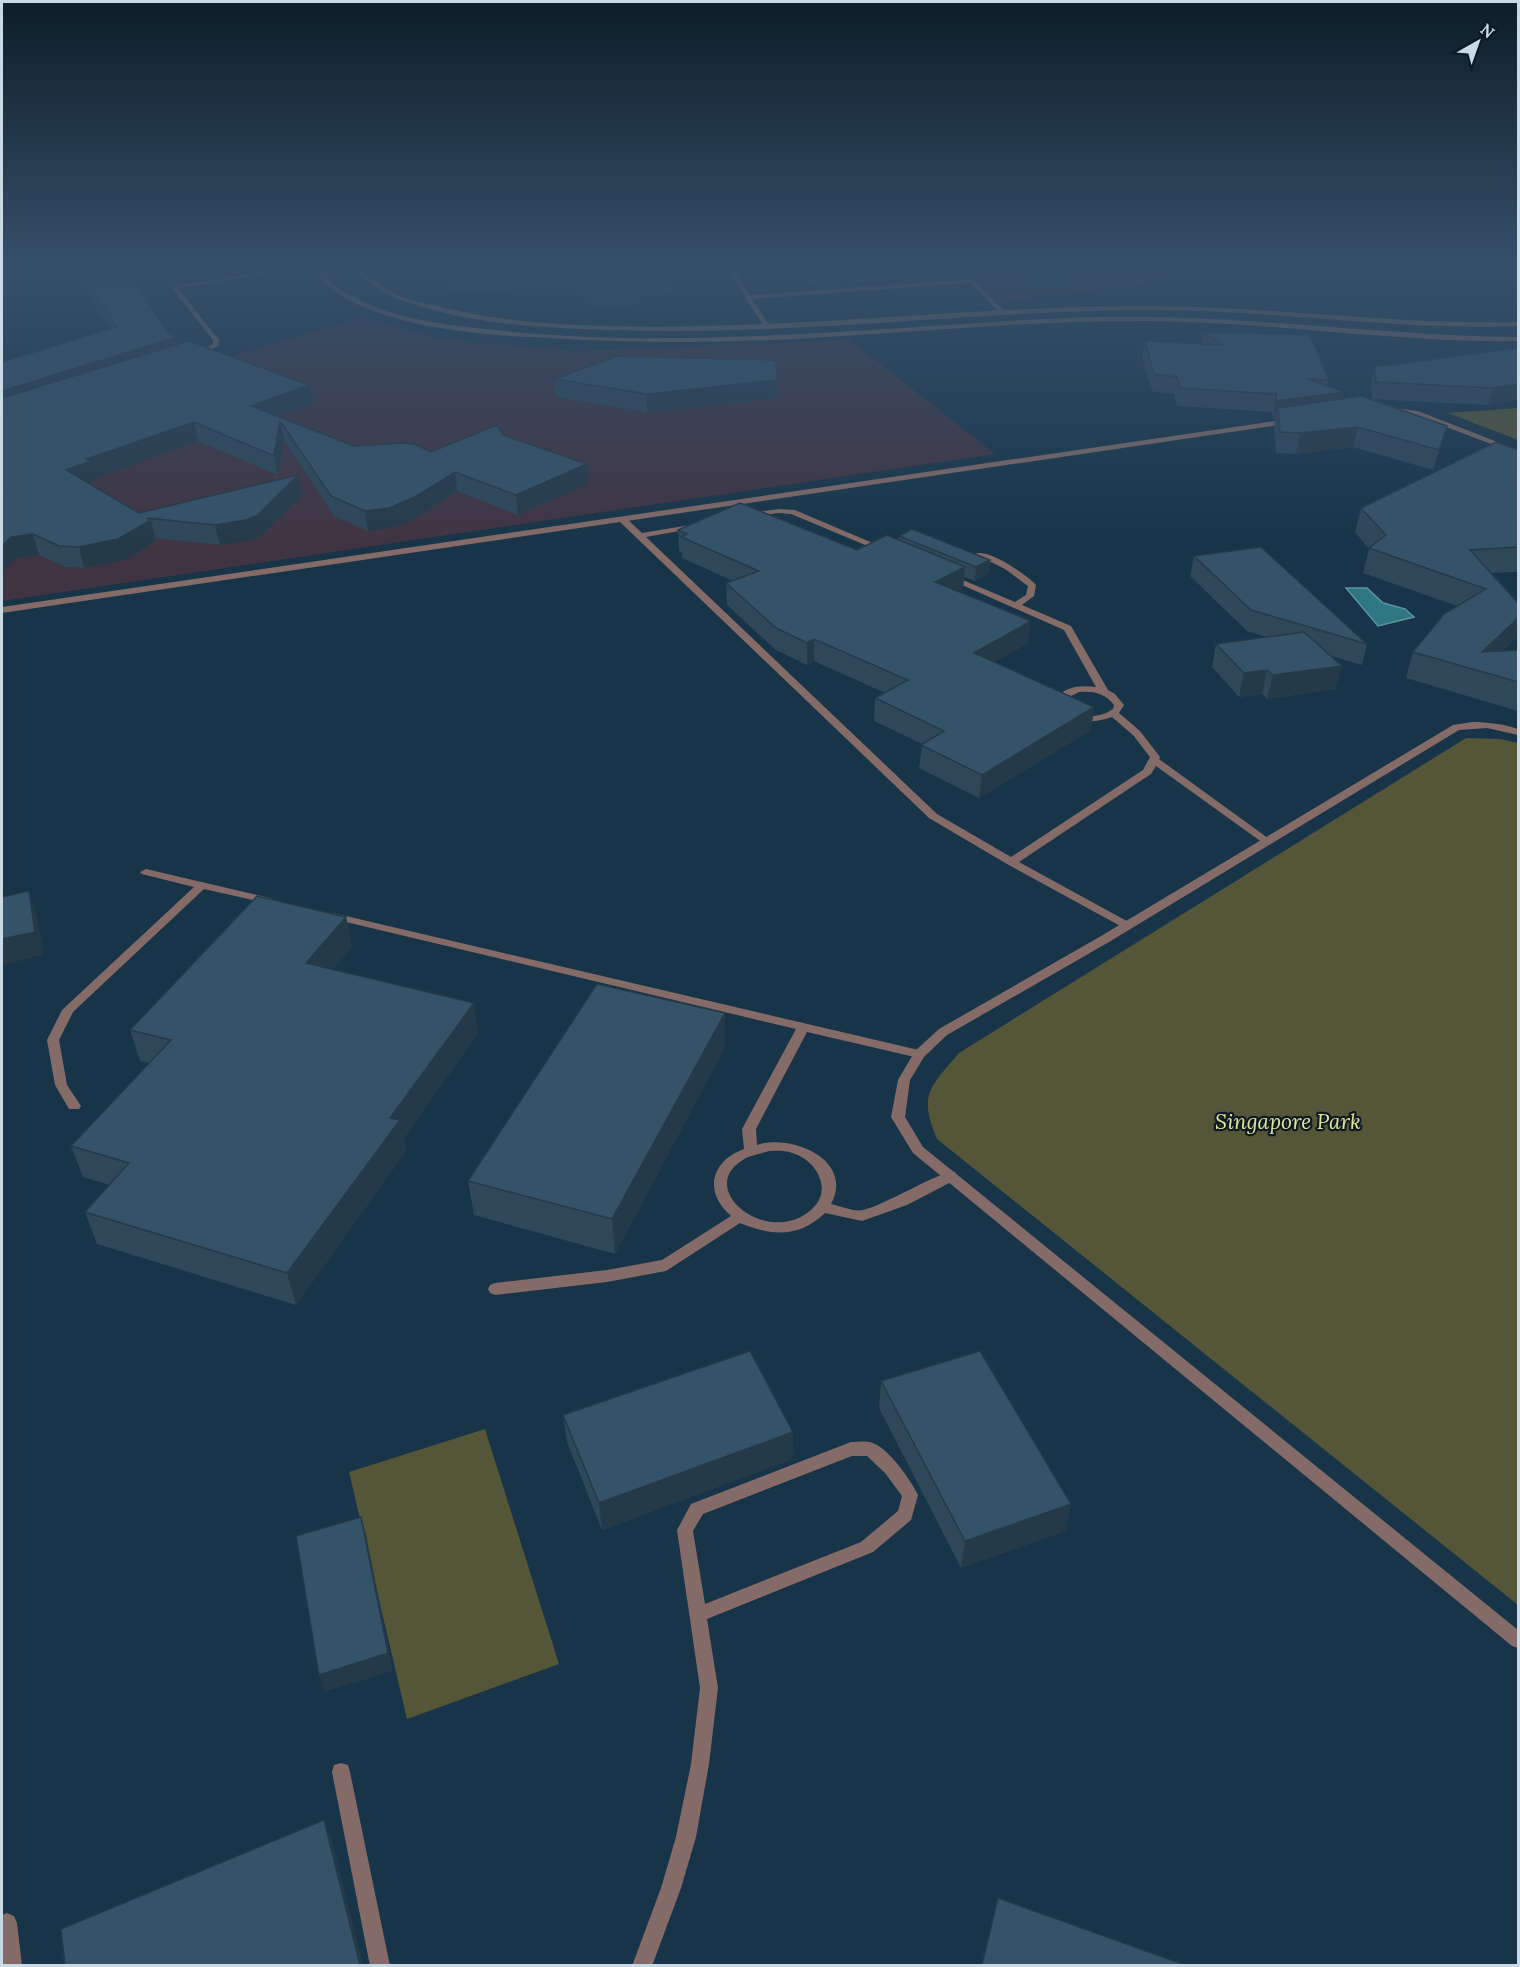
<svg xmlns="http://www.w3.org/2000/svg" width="1520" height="1967" font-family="Lora,serif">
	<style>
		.education { fill: #403442 }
		.green { fill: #545637 }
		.water { fill: #2d7682; stroke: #5c94a0; stroke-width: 1.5 }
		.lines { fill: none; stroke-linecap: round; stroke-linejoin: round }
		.service { fill: #846b67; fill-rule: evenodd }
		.minor { fill: #846b67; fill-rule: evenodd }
		.wall { fill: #2e4759 }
		.shaded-wall { fill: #253a49 }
		.building { fill: #355368; stroke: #253a49; stroke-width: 1.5 }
		.labels { text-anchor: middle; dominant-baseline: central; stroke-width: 4.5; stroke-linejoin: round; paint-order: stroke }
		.park-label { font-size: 21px; font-style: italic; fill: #dfe594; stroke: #0e1a23 }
	</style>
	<rect width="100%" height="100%" fill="#173448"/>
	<!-- education -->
	<g class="education">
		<polygon points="971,269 1213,269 1119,288 1000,302"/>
		<polygon points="364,317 437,339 576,351 850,340 995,454 2,601 2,425"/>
	</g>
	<!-- green -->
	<g class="green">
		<polygon points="1518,408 1518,440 1448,413"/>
		<path d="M1466,738L1500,739L1518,743V1605L937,1139C918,1095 930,1087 959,1053Z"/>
		<polygon points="485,1429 559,1664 407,1719 349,1472"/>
	</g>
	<!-- water -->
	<polygon class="water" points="1346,588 1367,588 1383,603 1405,609 1414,617 1378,626"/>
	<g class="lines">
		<!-- service -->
		<g class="service">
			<polygon points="727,269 733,269 750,295 972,279 1005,312 1000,313 970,283 752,299 771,328 768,330 765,328"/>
			<polygon points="779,509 795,510 889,550 882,552 791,514 779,513 748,517 744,515 748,513"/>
			<path d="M620,518H626L642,533L702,523V527L646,537L937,814L1011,857L1143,770L1150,757L1133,735L1112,717C1091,725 1064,723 1055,699C1065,686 1081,685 1096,687L1064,630L944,577L951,575L1015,602L1026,595L1028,586L1005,569L975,554C987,547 1027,575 1036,585L1034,596L1022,605L1071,626L1108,690L1115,694L1124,705L1119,713L1140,731L1160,757L1159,759L1272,841L1267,844L1263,843L1156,766L1151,774L1019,862L1134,925L1132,928H1124L1007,864L929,818L620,522ZM1079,692C1093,691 1105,693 1114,705L1113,709C1098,720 1072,719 1065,699Z"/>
			<polygon points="146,869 270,898 276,901 270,904 204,889 73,1012 59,1040 67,1085 81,1106 79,1109 69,1109 55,1085 47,1040 62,1010 194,887 142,874 140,872"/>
			<path d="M333,913L923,1051L925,1054L919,1058L807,1032L756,1129L757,1145C791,1133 855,1160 831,1204C840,1206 854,1212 863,1210C884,1206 943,1169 955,1172L957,1176L955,1180L907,1205L862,1221L825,1213C799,1238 772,1236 740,1223L666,1271L607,1282L495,1295L490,1293L488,1289L490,1285L495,1283L607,1270L662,1260L731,1216C703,1192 711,1161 744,1149L742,1129L796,1029L329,918L327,916ZM769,1151C776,1151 784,1150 792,1153C815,1159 834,1189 812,1209C769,1249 694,1189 743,1160C750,1155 761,1154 769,1151Z"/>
			<path d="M851,1442C858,1442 868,1440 875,1444C890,1451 911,1480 918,1495L911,1520L873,1552L707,1619L718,1688L709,1764L696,1837L681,1888L652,1966H632L661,1888L676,1837L691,1764L700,1688L677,1530L691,1504ZM852,1456H867L885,1473L902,1496L898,1511L861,1542L705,1604L693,1531L703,1514Z"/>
			<polygon points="341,1763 348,1765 350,1772 390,1966 370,1966 332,1772 334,1765"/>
			<polygon points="7,1913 14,1916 17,1923 22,1966 2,1966 2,1915"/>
		</g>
		<!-- minor -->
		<g class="minor">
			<polygon points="261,269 267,269 265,274 178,288 219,340 218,346 199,355 195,355 195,353 213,344 213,340 173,290 174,286 252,274 260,272"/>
			<path d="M313,269H320C326,277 333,285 342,290C382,318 446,325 494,330C661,348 828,332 994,322C1047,318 1100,316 1152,317C1275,319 1396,336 1518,337V341C1395,343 1273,322 1150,321C1032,320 913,333 795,339C713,343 631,343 549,338C484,335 396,329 340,295C330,288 321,279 313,269Z"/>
			<path d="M350,269H358C372,278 387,291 403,297C414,302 426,303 437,306C492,320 549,325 606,326C787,331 967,306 1148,306C1271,306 1394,325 1518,322V326C1394,331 1270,309 1145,310C969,311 794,336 617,330C545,328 469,325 401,300C384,294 365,280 350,269Z"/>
			<polygon points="1380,406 1418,411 1518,450 1518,454 1414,415 1380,410"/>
			<polygon points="1289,419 1293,421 1292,423 2,613 2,607"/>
			<path d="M1472,722C1488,722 1503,724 1518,729V735L1487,728L1459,730L1109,942L947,1035L924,1057L910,1080L905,1117L923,1147L1518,1630V1648L1512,1646L913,1153L891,1117L898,1080L915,1051L939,1029L1101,936L1453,725Z"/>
		</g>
	</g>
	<!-- wall -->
	<g class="wall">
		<polygon points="74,269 217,269 132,278 169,334 179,344 309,385 313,404 278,416 354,446 431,452 503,435 588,484 518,515 457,491 418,517 392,528 368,531 334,516 284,440 278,475 198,441 95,478 96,481 89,483 139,513 298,475 302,495 262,535 250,541 220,545 155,538 156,541 124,560 84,568 65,567 39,555 17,558 110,329"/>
		<polygon points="434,269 671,269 672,294 639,296 639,305 592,307 590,295 575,296 574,287 448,292 446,276 435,277"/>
		<polygon points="743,269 892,269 864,285 827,287"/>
		<polygon points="1008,269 1076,269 1074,286 1031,290"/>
		<polygon points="1202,332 1329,380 1327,386 1344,392 1343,398 1372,399 1371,384 1375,367 1518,348 1518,400 1488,405 1372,399 1447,426 1433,470 1353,447 1296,454 1276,453 1274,428 1275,419 1273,419 1272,412 1177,406 1174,394 1152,391 1142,358 1145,341 1200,344"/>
		<polygon points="554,379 777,380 777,398 647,412 556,397"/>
		<polygon points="1518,450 1518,572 1491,573 1518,636 1502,651 1518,650 1518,711 1406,678 1413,652 1457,606 1363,573 1369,549 1355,532 1361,508"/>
		<polygon points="678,530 857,550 898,540 899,536 990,560 989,573 975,581 964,577 963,588 957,591 1028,643 995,662 1094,707 1091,730 979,798 919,768 922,744 874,721 875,698 885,693 814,661 807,665 776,650 727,605 726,583 733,581 682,558 682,552 679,551"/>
		<polygon points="1194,556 1367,644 1362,665 1331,656 1336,689 1267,699 1262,694 1239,697 1212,667 1216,644 1266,637 1247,631 1190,576"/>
		<polygon points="346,917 352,947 333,969 478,1033 404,1138 406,1151 296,1305 97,1244 85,1212 109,1185 83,1177 71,1146 149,1063 140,1061 130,1030"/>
		<polygon points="725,1047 615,1254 474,1215 468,1181"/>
		<polygon points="881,1381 1071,1504 1065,1531 961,1568 879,1408"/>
		<polygon points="563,1415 793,1432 792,1459 602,1530 567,1442"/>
	</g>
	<!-- shaded-wall -->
	<g class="shaded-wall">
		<polygon points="123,269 217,269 126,279"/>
		<polygon points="827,269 892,269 864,285 827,287"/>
		<polygon points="1064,269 1076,269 1074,286 1031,290 1033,272"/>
		<polygon points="1401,269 1487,269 1388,283 1391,271"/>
		<polygon points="177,337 181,354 2,411 2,391"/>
		<polygon points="777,380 777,398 647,412 647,394"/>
		<polygon points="1518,384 1518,400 1488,405 1493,388"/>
		<polygon points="309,385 313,404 255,424 251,406"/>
		<polygon points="1344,392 1340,409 1278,408 1275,419 1273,419 1276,401"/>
		<polygon points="280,421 284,440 278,475 274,456"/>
		<polygon points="194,422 198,441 95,478 96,481 72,489 66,470 87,459"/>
		<polygon points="1447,426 1441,447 1433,470 1439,450"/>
		<polygon points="1358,427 1353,447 1296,454 1300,433"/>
		<polygon points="587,464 588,484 518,515 516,495"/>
		<polygon points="455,472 457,491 418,517 392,528 368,531 365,511"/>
		<polygon points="298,475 302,495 262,535 250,541 220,545 215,525"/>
		<polygon points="151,520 156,541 124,560 84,568 79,547"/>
		<polygon points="33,534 39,555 17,558 2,572 2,546 11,537"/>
		<polygon points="990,560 989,573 975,581 976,567"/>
		<polygon points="965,567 963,588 933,603 935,582"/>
		<polygon points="1518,618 1518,636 1481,671 1482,652"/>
		<polygon points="1031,621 1028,643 972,675 974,653"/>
		<polygon points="814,639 814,661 807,665 807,643"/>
		<polygon points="1342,666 1336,689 1267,699 1273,675"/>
		<polygon points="1267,670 1262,694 1239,697 1244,673"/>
		<polygon points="1094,707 1091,730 979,798 982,775"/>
		<polygon points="29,891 37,914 43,955 2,965 2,939"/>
		<polygon points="346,917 352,947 313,993 306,963"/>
		<polygon points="474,1003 478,1033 404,1138 406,1151 296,1305 287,1273 390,1118"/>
		<polygon points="725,1013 725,1047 615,1254 612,1219"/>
		<polygon points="793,1432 792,1459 602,1530 599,1503"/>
		<polygon points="1071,1504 1065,1531 961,1568 965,1541"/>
		<polygon points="361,1517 366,1535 393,1671 324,1692 319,1675"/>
		<polygon points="324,1820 333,1844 363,1965 360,1965"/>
	</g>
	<!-- building -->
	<g class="building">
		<polygon points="80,269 126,269 169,334 177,337 2,391 2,362 116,327"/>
		<polygon points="446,269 477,269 446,271"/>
		<polygon points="573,269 671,269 672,273 636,274 638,283 590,285 588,273 573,274"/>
		<polygon points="1030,269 1064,269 1033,272"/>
		<polygon points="1202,332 1310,335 1329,380 1308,379 1344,392 1276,401 1276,394 1180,388 1177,377 1154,374 1145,341 1224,345"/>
		<polygon points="189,341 309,385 251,406 354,446 402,443 414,444 431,452 497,425 503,435 587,464 516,495 455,472 415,497 389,508 365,511 331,496 280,421 274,456 194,422 87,459 91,461 66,470 139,513 298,475 258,515 246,520 215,525 147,518 151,520 118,539 79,547 59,546 33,534 11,537 2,546 2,398"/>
		<polygon points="1518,348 1518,384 1493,388 1376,382 1375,367"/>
		<polygon points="617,356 776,360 777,380 647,394 554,379"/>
		<polygon points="1361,396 1447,426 1439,450 1358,427 1300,433 1280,432 1278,408"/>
		<polygon points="1496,442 1518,450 1518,547 1470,550 1518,603 1518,618 1482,652 1518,650 1518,682 1413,652 1444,614 1486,589 1369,548 1386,535 1361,508"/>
		<polygon points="740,503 857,550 887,535 965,567 935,582 1031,621 974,653 1094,707 982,775 921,745 944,731 875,698 908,680 814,639 807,643 776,628 726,583 759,571 681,537 687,534 678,530"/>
		<polygon points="912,529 990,560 976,567 899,536"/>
		<polygon points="1261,547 1367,644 1251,610 1194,556"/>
		<polygon points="1304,632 1342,666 1273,675 1267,670 1244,673 1216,644"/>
		<polygon points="29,891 35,932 2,939 2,897"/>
		<polygon points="257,896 346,917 306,963 474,1003 390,1118 400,1120 287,1273 85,1212 129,1163 71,1146 171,1040 130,1030"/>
		<polygon points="597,984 725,1013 612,1219 468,1181"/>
		<polygon points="750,1351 793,1432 599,1503 563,1415"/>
		<polygon points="980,1351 1071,1504 965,1541 881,1381"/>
		<polygon points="361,1517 388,1653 319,1675 296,1536"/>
		<polygon points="324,1820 360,1965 65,1965 61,1929"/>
		<polygon points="998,1898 1185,1965 982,1965"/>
	</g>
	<!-- sky -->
	<linearGradient id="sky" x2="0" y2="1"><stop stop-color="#0d1d28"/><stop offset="0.49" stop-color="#36506a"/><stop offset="1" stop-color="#36506a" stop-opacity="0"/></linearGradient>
	<rect width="1520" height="545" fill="url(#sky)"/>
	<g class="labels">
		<!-- park labels -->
		<g class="park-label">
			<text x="1288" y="1121">Singapore Park</text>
		</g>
	</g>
	<!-- border -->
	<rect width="1520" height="1967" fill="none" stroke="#c9dae6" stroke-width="6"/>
	<!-- north arrow -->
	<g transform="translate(1478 42) rotate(40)" stroke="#0e1a23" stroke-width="4.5" paint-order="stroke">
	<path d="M0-4.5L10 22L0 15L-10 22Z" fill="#c9dae6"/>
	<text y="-9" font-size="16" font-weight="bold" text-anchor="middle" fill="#c9dae6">N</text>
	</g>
</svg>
